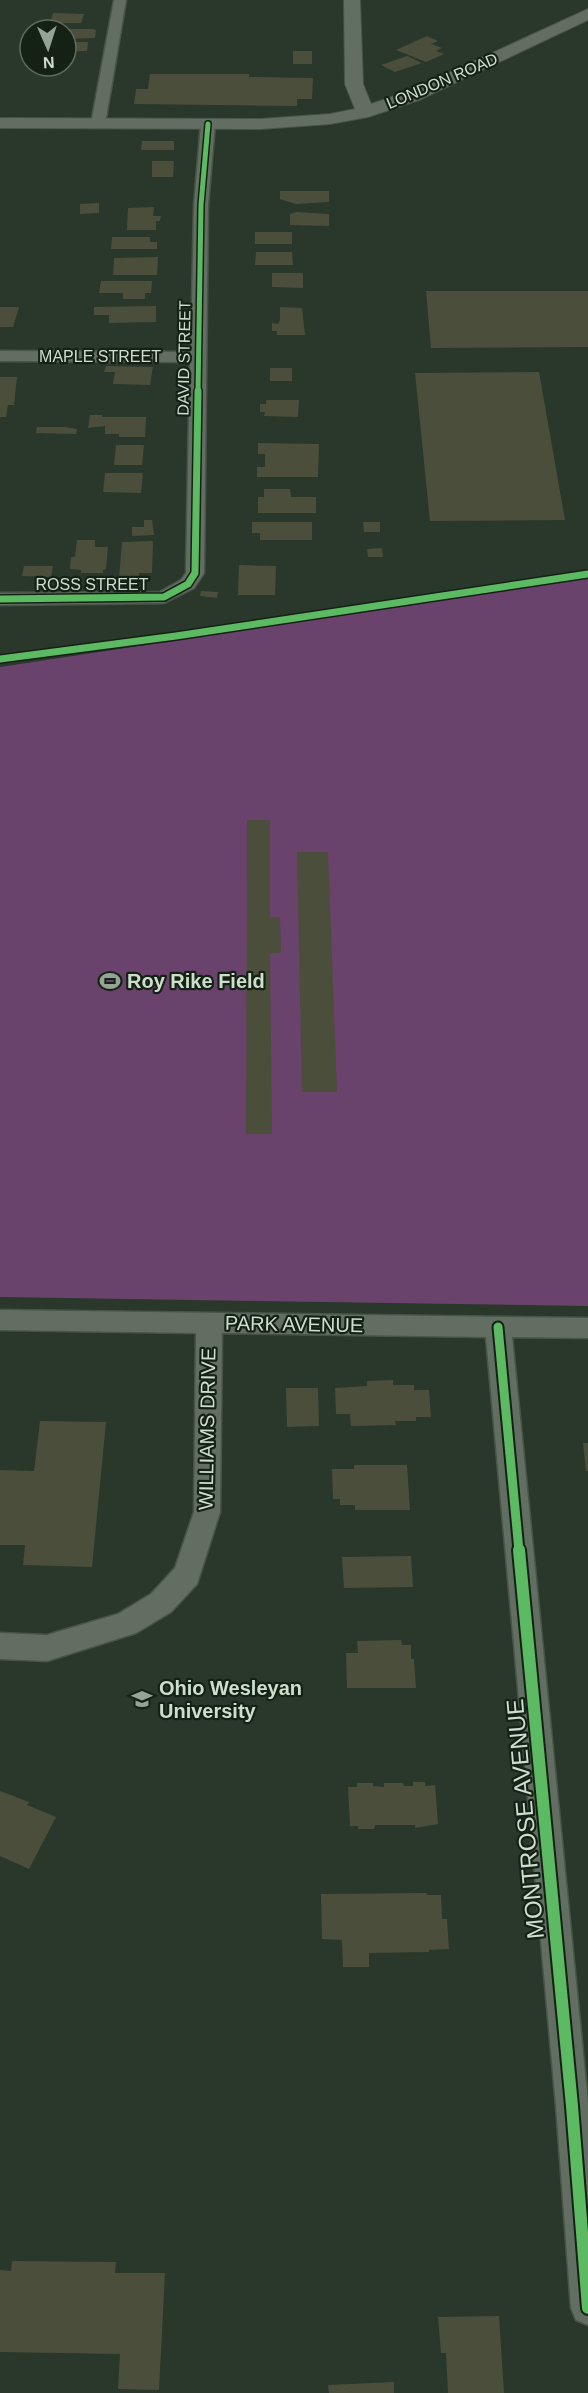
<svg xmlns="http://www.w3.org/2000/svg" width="588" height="2393" font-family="Arial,sans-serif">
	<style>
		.green { fill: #6a436d }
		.building { fill: #4b4e3b }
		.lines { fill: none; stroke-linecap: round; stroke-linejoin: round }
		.minor-casing { stroke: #475447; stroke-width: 3 }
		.tertiary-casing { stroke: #475447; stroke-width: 2 }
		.minor { fill: #626e62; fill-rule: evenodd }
		.tertiary { fill: #626e62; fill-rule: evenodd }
		.cycleway-far3-casing { stroke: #152115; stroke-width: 8 }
		.cycleway-far2-casing { stroke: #152115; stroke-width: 10 }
		.cycleway-far1-casing { stroke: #152115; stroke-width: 13 }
		.cycleway-casing { stroke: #152115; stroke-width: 16 }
		.cycleway-far3 { stroke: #5cba63; stroke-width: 5 }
		.cycleway-far2 { stroke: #5cba63; stroke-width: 7 }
		.cycleway-far1 { stroke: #5cba63; stroke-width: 9 }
		.cycleway { stroke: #5cba63; stroke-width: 12 }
		.labels { text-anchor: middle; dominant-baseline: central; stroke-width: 4.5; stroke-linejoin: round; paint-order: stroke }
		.far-street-label { font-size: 16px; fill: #cedecd; stroke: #152115 }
		.poi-label { font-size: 20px; font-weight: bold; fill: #cedecd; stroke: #152115; text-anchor: start }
		.street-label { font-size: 20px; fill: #cedecd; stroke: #152115 }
		.near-street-label { font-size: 24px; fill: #cedecd; stroke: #152115 }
	</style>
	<rect width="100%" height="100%" fill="#29382a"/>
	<!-- green -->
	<polygon class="green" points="588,578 588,1306 0,1297 0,667"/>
	<!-- building -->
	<g class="building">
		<polygon points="53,13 84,14 81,23 50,23"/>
		<polygon points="66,29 93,29 96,30 95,38 66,39"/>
		<polygon points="427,36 438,41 431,44 442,48 436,51 444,54 426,62 396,50"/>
		<polygon points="66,42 88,42 87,51 66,51"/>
		<rect x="293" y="51" width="19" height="13"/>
		<polygon points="407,56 422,63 395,72 381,65"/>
		<polygon points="150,74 249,74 249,77 313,78 312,99 297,99 297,106 134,104 136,89 148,89"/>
		<polygon points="142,141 174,141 174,150 141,150"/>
		<polygon points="152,161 174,161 173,177 152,177"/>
		<polygon points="280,191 329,191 329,202 296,204 280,199"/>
		<polygon points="99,203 99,213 80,214 80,204"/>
		<polygon points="154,207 153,216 161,216 160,221 156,221 156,230 127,230 128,208"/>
		<polygon points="296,212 329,214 329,226 290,225 290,214"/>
		<rect x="255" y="232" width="37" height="12"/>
		<polygon points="112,237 150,237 150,242 157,242 157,249 111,249"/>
		<polygon points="256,252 292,252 293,265 255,265"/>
		<polygon points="158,257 157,275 113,275 114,258"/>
		<polygon points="272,273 303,273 303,288 272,287"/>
		<polygon points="101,281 152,281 151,293 145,293 145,299 123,299 123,293 99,293"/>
		<polygon points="426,291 588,291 588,347 431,348"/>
		<polygon points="156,306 156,322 109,323 109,315 94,315 94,307"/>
		<polygon points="0,307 19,307 13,327 0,327"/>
		<polygon points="280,307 302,308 305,335 277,335 277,331 272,331 272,323 278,324 280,320"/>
		<polygon points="106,366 153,367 150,385 113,384 115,372 104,372"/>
		<rect x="270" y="368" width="22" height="13"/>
		<polygon points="539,372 565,520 430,521 415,373"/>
		<polygon points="0,377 17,377 14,405 8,405 6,417 0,417"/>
		<polygon points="266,400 299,400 298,417 264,416 265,412 260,412 260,404 266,404"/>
		<polygon points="90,415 102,415 102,417 146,417 145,437 119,437 119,434 105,434 105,426 88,428"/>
		<polygon points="37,427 64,427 77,429 76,434 36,433"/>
		<polygon points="258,443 319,444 318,477 257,477 257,467 265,467 265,454 258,454"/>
		<polygon points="116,445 144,445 142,465 114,465"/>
		<polygon points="105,473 143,473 141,493 103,492"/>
		<polygon points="264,489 290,489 291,497 316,497 316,513 258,513 258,497 264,497"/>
		<polygon points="144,520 152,520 154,535 132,536 132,527 144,527"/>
		<polygon points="252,522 312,522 312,540 260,540 260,533 252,533"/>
		<polygon points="363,522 380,522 380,532 364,532"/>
		<polygon points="77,540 95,540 95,547 108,547 106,569 103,570 103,573 81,573 81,570 70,569 71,557 75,557"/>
		<polygon points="153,541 152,573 139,573 139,578 119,578 122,542"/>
		<polygon points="382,548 383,557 368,557 367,549"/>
		<polygon points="239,565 276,566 275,595 238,595"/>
		<polygon points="24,566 53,566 51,577 22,576"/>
		<polygon points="201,591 218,592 217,598 200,596"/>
		<polygon points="247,820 270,820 270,917 280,917 281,953 270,953 272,1134 246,1134"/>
		<polygon points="297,852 328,852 337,1092 302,1092"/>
		<polygon points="393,1380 393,1385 414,1385 414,1390 429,1390 431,1417 416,1417 416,1421 395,1421 396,1425 351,1426 350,1414 336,1414 335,1388 367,1386 367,1381"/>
		<polygon points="286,1388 318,1388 319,1426 287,1427"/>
		<polygon points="40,1421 106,1422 92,1567 23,1565 25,1545 0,1545 0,1470 34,1471"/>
		<polygon points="583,1443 588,1443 588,1471 586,1471"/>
		<polygon points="354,1465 407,1465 410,1510 355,1510 355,1505 340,1505 340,1499 333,1499 332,1469 354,1469"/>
		<polygon points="411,1556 413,1587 344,1588 342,1557"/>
		<polygon points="401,1640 402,1645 411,1645 411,1659 414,1659 416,1688 347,1688 346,1653 358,1653 357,1641"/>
		<polygon points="413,1782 425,1782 425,1786 435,1785 438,1824 415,1828 415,1825 375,1825 374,1829 358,1829 358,1826 350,1826 348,1787 357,1787 357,1783 373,1783 373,1786 384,1787 384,1783 403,1783 404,1786 413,1786"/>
		<polygon points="0,1791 29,1802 27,1805 56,1817 29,1869 0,1856"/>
		<polygon points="427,1893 426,1895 441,1895 442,1919 447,1919 449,1949 429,1950 429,1952 369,1953 369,1967 343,1967 342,1940 322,1939 321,1894"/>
		<polygon points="12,2261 116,2262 115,2273 165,2273 159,2390 118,2389 120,2354 0,2352 0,2270 11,2271"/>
		<polygon points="499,2316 504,2393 448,2393 446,2353 441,2353 438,2317"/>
		<polygon points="394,2382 394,2393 329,2393 328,2385"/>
	</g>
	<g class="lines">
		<!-- minor casing -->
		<g class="minor-casing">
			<g id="minor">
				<polygon points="114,0 126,0 105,124 98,128 91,124"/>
				<polygon points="208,120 215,124 208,205 204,573 194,588 164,603 0,605 0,593 160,592 181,580 186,573 190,362 0,361 0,351 191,352 194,205 201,124"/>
				<polygon points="0,1310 588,1318 588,1338 512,1337 588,2103 588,2325 576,2320 571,2308 556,2106 486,1337 222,1333 220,1512 197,1584 171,1612 136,1633 47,1661 0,1659 0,1633 47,1635 118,1614 151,1594 175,1568 194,1512 196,1333 0,1330"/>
			</g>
		</g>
		<!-- tertiary casing -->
		<g class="tertiary-casing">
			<polygon id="tertiary" points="344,0 360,0 363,84 371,104 407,92 588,9 588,20 419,100 368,117 330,124 261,129 0,128 0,118 261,119 330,114 355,109 345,84"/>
		</g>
		<!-- minor -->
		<use href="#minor" class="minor"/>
		<!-- tertiary -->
		<use href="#tertiary" class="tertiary"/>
		<!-- cycleway-far3 casing -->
		<g class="cycleway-far3-casing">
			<polyline id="cycleway-far3" points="198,393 201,205 208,124"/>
		</g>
		<!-- cycleway-far2 casing -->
		<g class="cycleway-far2-casing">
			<g id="cycleway-far2">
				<polyline points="0,599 164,597 188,584 195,573 198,391"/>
				<polyline points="0,659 176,636 588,574"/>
			</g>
		</g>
		<!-- cycleway-far1 casing -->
		<g class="cycleway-far1-casing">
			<polyline id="cycleway-far1" points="498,1327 519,1551"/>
		</g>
		<!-- cycleway casing -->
		<g class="cycleway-casing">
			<polyline id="cycleway" points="519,1550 572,2106 588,2308"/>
		</g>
		<!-- cycleway-far3 -->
		<use href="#cycleway-far3" class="cycleway-far3"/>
		<!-- cycleway-far2 -->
		<use href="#cycleway-far2" class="cycleway-far2"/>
		<!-- cycleway-far1 -->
		<use href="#cycleway-far1" class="cycleway-far1"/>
		<!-- cycleway -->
		<use href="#cycleway" class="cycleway"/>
	</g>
	<!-- icons -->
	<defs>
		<g id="stadium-bare" transform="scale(1.62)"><path d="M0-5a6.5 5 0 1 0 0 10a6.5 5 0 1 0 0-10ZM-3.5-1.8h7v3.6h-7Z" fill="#94a494" stroke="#152115" stroke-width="2.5" paint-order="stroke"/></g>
		<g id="university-bare" transform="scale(1.62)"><path d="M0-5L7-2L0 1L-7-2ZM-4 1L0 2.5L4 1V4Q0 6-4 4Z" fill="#94a494" stroke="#152115" stroke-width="2.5" paint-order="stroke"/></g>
	</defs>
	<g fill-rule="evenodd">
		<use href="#stadium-bare" x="110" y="981"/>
		<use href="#university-bare" x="142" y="1699"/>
	</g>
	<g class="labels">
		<!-- far-street labels -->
		<g class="far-street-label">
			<text transform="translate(442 81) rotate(-23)">LONDON ROAD</text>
			<text x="100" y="356">MAPLE STREET</text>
			<text transform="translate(184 358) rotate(-89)">DAVID STREET</text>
			<text x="92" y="584">ROSS STREET</text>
		</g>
		<!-- poi labels -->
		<g class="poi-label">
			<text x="127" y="981">Roy Rike Field</text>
			<text x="159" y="1688">Ohio Wesleyan<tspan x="159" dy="23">University</tspan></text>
		</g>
		<!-- street labels -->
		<g class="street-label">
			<text transform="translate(294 1324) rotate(1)">PARK AVENUE</text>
			<text transform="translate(207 1429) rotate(-89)">WILLIAMS DRIVE</text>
		</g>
		<!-- near-street labels -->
		<g class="near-street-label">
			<text transform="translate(525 1819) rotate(-95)">MONTROSE AVENUE</text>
		</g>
	</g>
	<!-- north arrow -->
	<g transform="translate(48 48) rotate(177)"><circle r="28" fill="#152115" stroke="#5f6d5f" stroke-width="1.5"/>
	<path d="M0-4.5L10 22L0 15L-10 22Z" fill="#94a494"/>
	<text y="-9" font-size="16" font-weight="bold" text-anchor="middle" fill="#cedecd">N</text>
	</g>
</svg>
